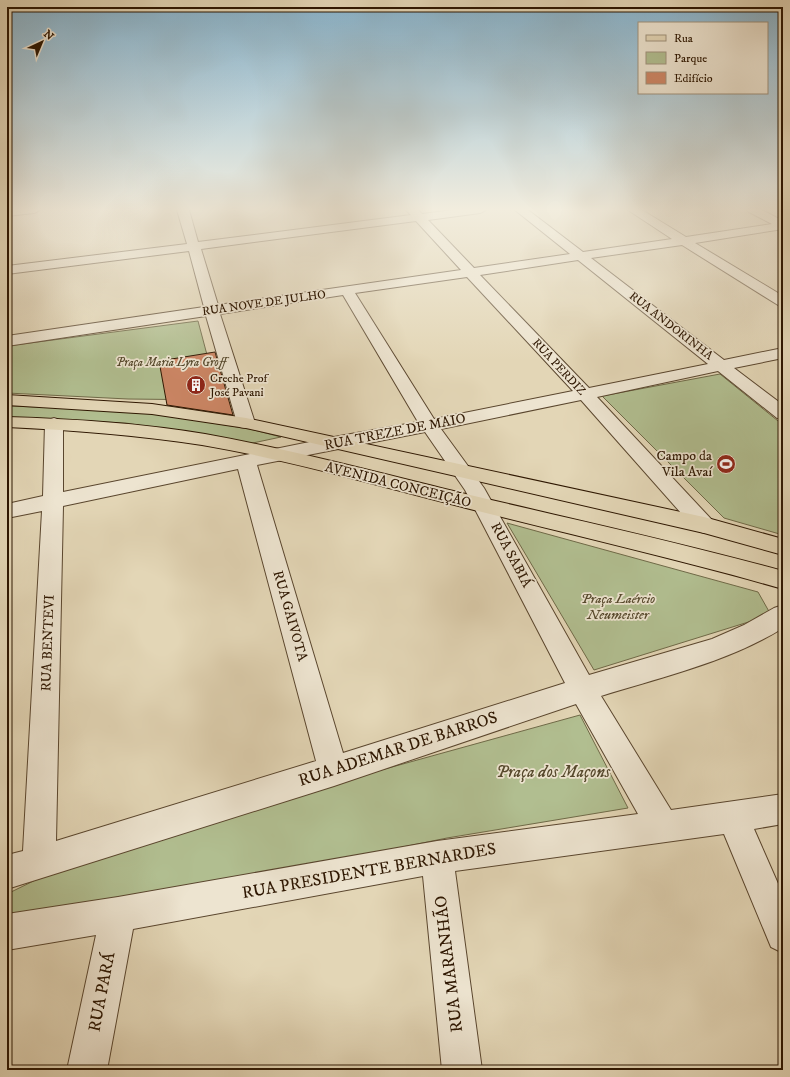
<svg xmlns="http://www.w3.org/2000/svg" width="790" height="1077" font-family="'IM FELL DW Pica',serif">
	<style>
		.green { fill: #b1be90; stroke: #6f6a48 }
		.building { fill: #cc8665; stroke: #2d1601 }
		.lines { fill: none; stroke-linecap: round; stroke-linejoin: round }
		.minor-casing { stroke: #5a462e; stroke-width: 2 }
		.primary-casing { stroke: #2d1601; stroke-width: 2 }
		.minor { fill: #ede4d0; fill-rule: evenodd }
		.primary { fill: #e3d6b6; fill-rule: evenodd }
		.labels { text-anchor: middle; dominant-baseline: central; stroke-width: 3.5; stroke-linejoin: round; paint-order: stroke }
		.far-street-label { font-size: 12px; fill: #2d1601; stroke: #ede4d0 }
		.far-park-label { font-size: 12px; font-style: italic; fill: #55482c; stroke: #ede4d0 }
		.far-poi-label { font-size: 12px; fill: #2d1601; stroke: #ede4d0; text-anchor: start }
		.street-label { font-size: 14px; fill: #2d1601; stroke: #ede4d0 }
		.poi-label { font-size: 14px; fill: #2d1601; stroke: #ede4d0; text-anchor: end }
		.park-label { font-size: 14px; font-style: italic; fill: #55482c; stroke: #ede4d0 }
		.near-street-label { font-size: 17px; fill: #2d1601; stroke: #ede4d0 }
		.near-park-label { font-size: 17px; font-style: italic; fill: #55482c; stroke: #ede4d0 }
	</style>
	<rect width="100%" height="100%" fill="#e3d6b6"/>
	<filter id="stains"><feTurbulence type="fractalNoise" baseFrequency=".005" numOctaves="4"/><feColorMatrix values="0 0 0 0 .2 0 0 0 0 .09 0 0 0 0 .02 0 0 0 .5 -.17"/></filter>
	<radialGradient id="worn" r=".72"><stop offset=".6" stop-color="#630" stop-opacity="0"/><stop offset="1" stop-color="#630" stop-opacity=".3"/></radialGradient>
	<!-- green -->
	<g class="green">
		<polygon points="198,321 219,400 128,399 7,393 7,346"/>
		<polygon points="720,374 783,425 783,535 724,518 602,396"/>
		<polygon points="7,406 132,410 250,429 281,437 248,444 126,423 7,418"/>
		<polygon points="507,523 758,592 771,615 594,670"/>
		<polygon points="580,715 628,808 447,838 151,898 7,915 7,894 64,866 345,780"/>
	</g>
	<!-- building -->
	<polygon class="building" points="215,352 233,415 167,405 159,361"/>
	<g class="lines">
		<!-- minor casing -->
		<g class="minor-casing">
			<g id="minor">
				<polygon points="7,210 40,210 34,213 7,216"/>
				<path d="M177,210H189L198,242L411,215L406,210H418L422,214L453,210H486L480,213L428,220L474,268L570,254L515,210H528L583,252L672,239L628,210H642L686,237L772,224L749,212L747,210H762L783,221V229L695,243L783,296V306L778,305L682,245L591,258L724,360L783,348V358L734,368L783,405V419L777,418L718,371L597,397L712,520L715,525L712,530L704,533L696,530L581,400L441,429L484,488L589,675L712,639L744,625L774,608L783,605V628C728,662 662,677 601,696L671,810L783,794V824L754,829L783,895V953L771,947L724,834L455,871L482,1070H442L423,876L133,929L107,1070H67L96,935L7,950V914L118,897L437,841L638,814L576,704L334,786L7,889V855L23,851L42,511L7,518V504L43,496L45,424L48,420L54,418L60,420L63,424V492L334,437L418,422L343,295L220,314L255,423L252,427L246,428L240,427L237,423L206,316L7,346V336L204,307L189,251L7,274V266L187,244ZM416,221L461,270L218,305L201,249ZM578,260L708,364L589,388L480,275ZM467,277L573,391L434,419L355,293ZM425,432L465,490L565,683L343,753L257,465ZM238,469L316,761L56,841L63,506Z"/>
			</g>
		</g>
		<!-- primary casing -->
		<g class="primary-casing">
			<g id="primary">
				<polygon points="7,395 152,404 246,418 704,517 783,539 783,555 704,533 246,428 152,414 7,405"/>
				<path d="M7,417C74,419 140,423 205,434C293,450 379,473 466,494C571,519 678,542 783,571V589C678,559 572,535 466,508C378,486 291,460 202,445C137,435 72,430 7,427Z"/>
			</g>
		</g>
		<!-- minor -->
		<use href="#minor" class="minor"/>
		<!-- primary -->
		<use href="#primary" class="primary"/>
	</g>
	<!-- sky -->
	<linearGradient id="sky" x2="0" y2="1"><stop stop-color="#87b6d2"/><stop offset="0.58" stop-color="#f2edde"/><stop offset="1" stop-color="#f2edde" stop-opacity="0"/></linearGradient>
	<rect width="790" height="361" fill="url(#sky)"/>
	<!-- icons -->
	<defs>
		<g id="building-disc" transform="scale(1)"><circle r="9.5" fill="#8f2418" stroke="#ede4d0"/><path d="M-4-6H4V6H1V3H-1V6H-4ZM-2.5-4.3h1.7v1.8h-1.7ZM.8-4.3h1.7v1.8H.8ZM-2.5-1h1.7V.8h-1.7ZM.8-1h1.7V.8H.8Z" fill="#fff"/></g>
		<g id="stadium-disc" transform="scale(1)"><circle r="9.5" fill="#8f2418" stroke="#ede4d0"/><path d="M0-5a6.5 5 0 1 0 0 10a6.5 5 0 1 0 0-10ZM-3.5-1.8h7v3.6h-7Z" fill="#fff"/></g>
	</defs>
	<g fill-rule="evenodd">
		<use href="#building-disc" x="196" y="385"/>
		<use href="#stadium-disc" x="726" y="464"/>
	</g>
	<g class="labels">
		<!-- far-street labels -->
		<g class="far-street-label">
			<text transform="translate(264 303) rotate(-8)">RUA NOVE DE JULHO</text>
			<text transform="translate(671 326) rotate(38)">RUA ANDORINHA</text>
			<text transform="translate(559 367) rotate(47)">RUA PERDIZ</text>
		</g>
		<!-- far-park labels -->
		<g class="far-park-label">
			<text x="171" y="362">Praça Maria Lyra Groff</text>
		</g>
		<!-- far-poi labels -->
		<g class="far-poi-label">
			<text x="210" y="378">Creche Prof<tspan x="210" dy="14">José Pavani</tspan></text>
		</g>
		<!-- street labels -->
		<g class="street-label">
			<text transform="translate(395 432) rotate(-11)">RUA TREZE DE MAIO</text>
			<text transform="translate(398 485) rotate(14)">AVENIDA CONCEIÇÃO</text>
			<text transform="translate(511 555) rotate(62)">RUA SABIÁ</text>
			<text transform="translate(290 616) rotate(74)">RUA GAIVOTA</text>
			<text transform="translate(48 643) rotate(-88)">RUA BENTEVI</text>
		</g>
		<!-- poi labels -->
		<g class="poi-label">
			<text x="712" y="456">Campo da<tspan x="712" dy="16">Vila Avaí</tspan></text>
		</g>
		<!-- park labels -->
		<g class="park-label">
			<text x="618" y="599">Praça Laércio<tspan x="618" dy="16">Neumeister</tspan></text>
		</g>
		<!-- near-street labels -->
		<g class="near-street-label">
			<text transform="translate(398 749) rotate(-18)">RUA ADEMAR DE BARROS</text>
			<text transform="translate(369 871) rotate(-10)">RUA PRESIDENTE BERNARDES</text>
			<text transform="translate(449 964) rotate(-97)">RUA MARANHÃO</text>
			<text transform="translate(102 992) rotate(-79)">RUA PARÁ</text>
		</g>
		<!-- near-park labels -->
		<g class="near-park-label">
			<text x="553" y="772">Praça dos Maçons</text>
		</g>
	</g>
	<!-- margin -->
	<rect width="790" height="1077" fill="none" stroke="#e3d6b6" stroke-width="24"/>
	<rect x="8" y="8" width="774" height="1061" fill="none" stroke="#2d1601" stroke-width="2"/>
	<rect x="12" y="12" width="766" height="1053" fill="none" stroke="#2d1601"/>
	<!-- legend -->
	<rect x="638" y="22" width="130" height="72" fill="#ede4d0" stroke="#a0927d"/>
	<rect x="646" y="35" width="20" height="6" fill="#e3d6b6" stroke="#a0927d"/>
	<text x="674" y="42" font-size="12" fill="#2d1601">Rua</text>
	<rect x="646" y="52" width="20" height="12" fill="#b1be90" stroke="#a0927d"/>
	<text x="674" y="62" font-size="12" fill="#2d1601">Parque</text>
	<rect x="646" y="72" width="20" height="12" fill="#cc8665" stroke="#a0927d"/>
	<text x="674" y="82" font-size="12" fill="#2d1601">Edifício</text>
	<!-- north arrow -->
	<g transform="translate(42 42) rotate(44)" stroke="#ede4d0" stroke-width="3" paint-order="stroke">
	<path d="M0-3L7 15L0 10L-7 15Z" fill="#2d1601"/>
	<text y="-6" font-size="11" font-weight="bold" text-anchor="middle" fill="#2d1601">N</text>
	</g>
	<rect width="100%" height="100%" filter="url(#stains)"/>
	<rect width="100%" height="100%" fill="url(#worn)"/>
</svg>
